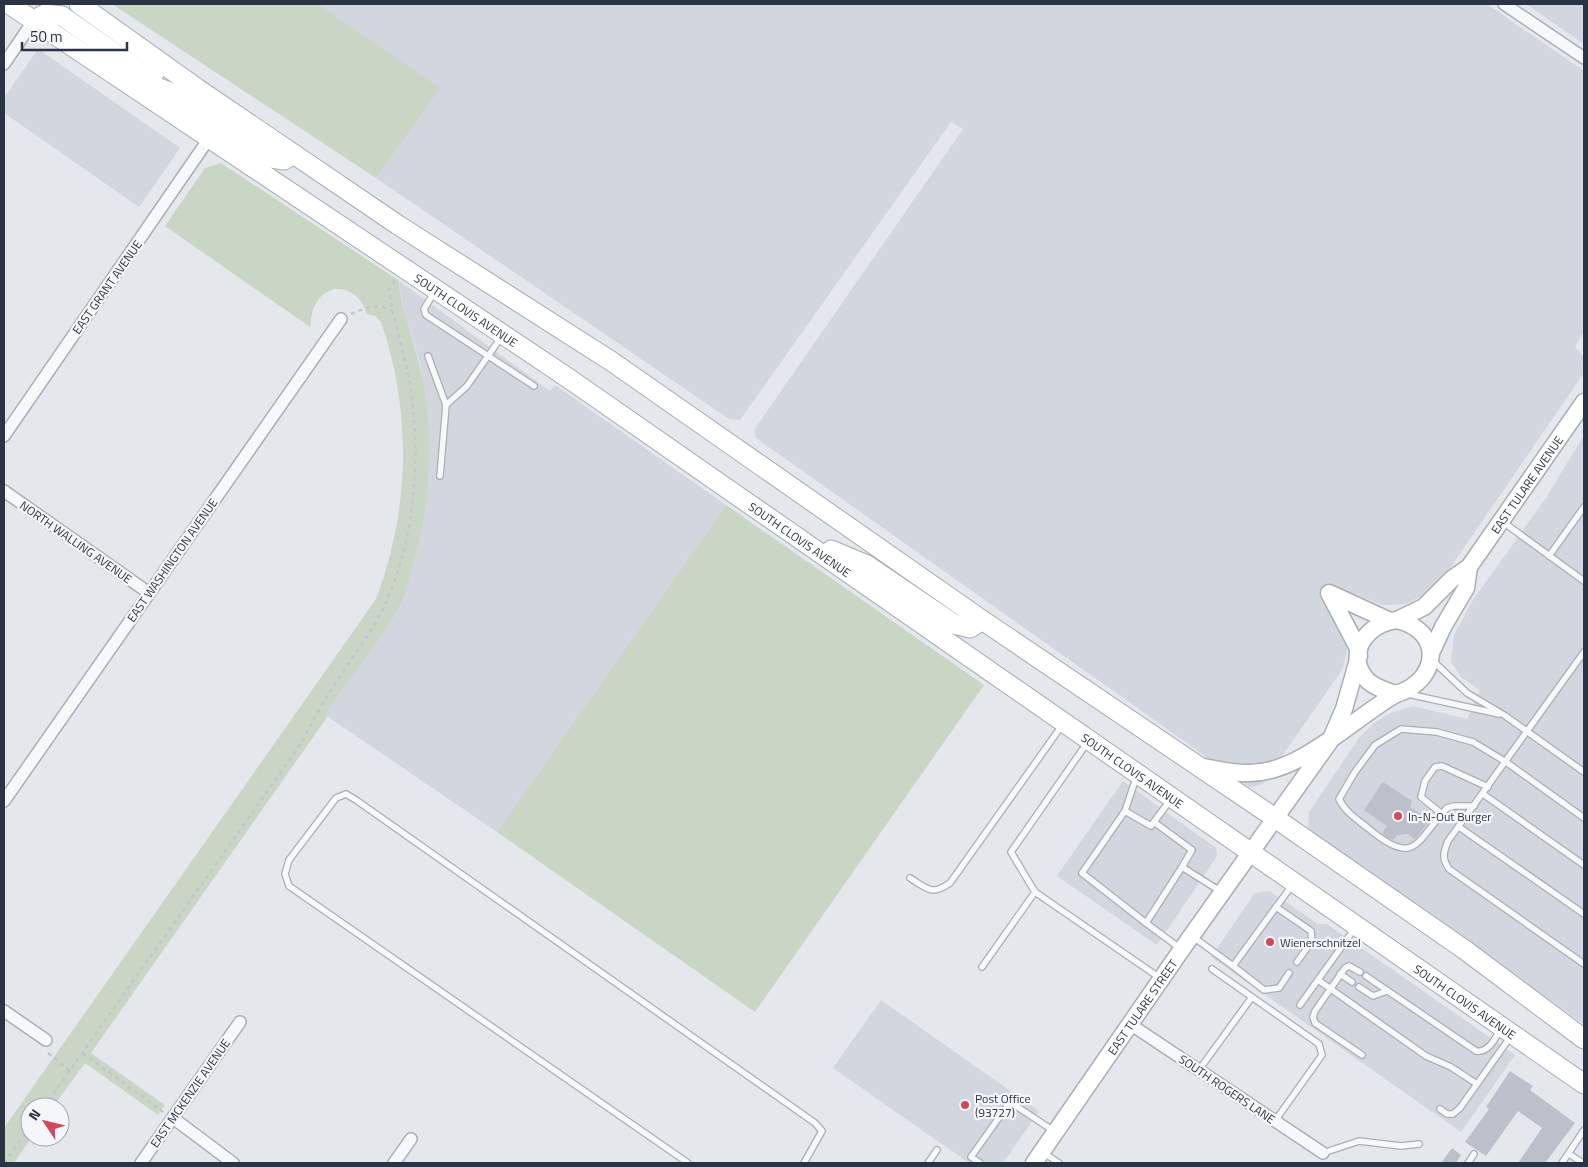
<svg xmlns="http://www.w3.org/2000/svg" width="1588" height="1167" font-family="'Titillium Web',sans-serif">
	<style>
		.built { fill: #d2d6de }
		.green { fill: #c9d6c5 }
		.building { fill: #bbc0ca }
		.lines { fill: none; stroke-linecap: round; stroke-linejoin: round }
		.lane-casing { stroke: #a9aeb7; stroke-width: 8 }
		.street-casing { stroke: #a9aeb7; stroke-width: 14 }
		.secondary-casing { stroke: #a9aeb7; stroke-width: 19 }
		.primary-casing { stroke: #a3abb8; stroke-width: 21 }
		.path { stroke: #c2c5cb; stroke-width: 2.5; stroke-dasharray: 4 4; stroke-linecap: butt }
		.lane { stroke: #f7f8fa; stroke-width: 5.5 }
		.street { stroke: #f7f8fa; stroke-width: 11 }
		.secondary { stroke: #fff; stroke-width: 16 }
		.primary { stroke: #fff; stroke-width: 19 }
		.poi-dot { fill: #d1495b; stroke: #f4f6f9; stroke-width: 2 }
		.labels { text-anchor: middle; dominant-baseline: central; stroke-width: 4.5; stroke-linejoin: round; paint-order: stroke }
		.street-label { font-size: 12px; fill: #2b3445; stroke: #f4f6f9 }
		.poi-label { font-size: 12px; fill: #2b3445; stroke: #f4f6f9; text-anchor: start }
	</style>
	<rect width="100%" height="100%" fill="#e4e7ec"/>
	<!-- built -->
	<g class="built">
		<polygon points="318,4 1487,4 1584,71 1584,331 1575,347 1584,357 1584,373 1450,568 1431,591 1406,604 1383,605 1346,592 1329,613 1340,628 1348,647 1342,670 1262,785 1249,787 756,438 754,430 963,129 951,122 740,420 729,419 376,178 439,88"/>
		<polygon points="1526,4 1584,4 1584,44"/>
		<polygon points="38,49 180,148 139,207 4,113 4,98"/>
		<polygon points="398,280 550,391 555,385 726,505 497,832 324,714 400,607 414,563 421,532 428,458 425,393 420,363 406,318"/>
		<polygon points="1584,435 1584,1024 1316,838 1308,828 1309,812 1359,738 1374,723 1391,713 1413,706 1467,719 1480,690 1462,678 1451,662 1454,635 1473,600 1546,498"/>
		<polygon points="1123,781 1216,848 1217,856 1157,945 1057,876"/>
		<polygon points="1270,891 1318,924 1327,924 1515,1055 1461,1132 1211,957 1255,893"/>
		<polygon points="881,1000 1039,1111 1003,1163 969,1163 833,1068"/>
	</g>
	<!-- green -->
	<g class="green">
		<polygon points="112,4 318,4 440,88 376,178"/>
		<path d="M221,163L398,280C403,318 419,353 425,391C434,451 428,521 409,579C406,588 404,599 399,608C377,645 349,679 325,714L328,716L91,1053L165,1105L158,1115L85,1063L53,1107H30V1137H32L14,1163H4V1128L376,599C410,510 412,412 381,322L375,316L367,314C362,298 351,288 334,289C315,296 312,309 310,327L165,226L205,168Z"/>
		<polygon points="726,505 984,685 755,1012 497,832"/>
	</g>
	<!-- building -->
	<g class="building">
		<polygon points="1383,782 1412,801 1410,807 1430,820 1415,839 1408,834 1397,835 1393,840 1387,837 1382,833 1387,826 1364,810"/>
		<polygon points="1510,1071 1533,1086 1530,1090 1575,1123 1545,1163 1518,1163 1542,1128 1518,1111 1486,1156 1465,1142 1489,1109 1486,1107"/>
		<polygon points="1452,1148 1461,1155 1456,1163 1441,1163"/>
	</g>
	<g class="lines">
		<!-- lane casing -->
		<g class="lane-casing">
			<g id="lane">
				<polyline points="435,291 424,309 426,315 534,386"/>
				<polyline points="428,356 446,405"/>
				<polyline points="440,476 446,405 467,386 502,336"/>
				<polyline points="1503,522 1584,581"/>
				<polyline points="1549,556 1584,507"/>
				<path d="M1584,652L1448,841C1443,853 1442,859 1449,869L1584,964"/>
				<polyline points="1433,661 1467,693 1504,715 1584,772"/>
				<polyline points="1408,694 1499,714"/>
				<polyline points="1087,743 1011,852 1035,892 1160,978"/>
				<polyline points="1136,778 1125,811 1151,826 1171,799"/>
				<polyline points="1483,794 1584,865"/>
				<path d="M1474,806H1454L1447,808C1416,841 1416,868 1369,829C1358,820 1345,812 1339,799L1355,772L1375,745L1401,729L1437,732L1473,742L1506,762L1584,818"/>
				<polyline points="1125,811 1082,873 1146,923"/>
				<polyline points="1442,814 1421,797 1425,781 1435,767 1442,766 1488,787"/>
				<polyline points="1154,822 1192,850 1182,867"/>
				<polyline points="1459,827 1584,914"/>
				<path d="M910,878C928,889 931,896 950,883L1063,724"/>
				<polyline points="1276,907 1311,931 1312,941 1297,962"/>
				<polyline points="1192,936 1233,966 1293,884"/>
				<polyline points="1181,949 1146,923 1182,867 1220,891"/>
				<polyline points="1233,966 1264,990 1279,988 1289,973"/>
				<polyline points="982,967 1035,892"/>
				<polyline points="1212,969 1319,1044 1322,1055 1275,1121"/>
				<polyline points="1360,972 1349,966 1345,968 1315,1011 1313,1017 1315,1023 1362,1055"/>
				<polyline points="1340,974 1352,982"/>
				<path d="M1366,976L1476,1051C1489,1053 1495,1038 1501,1029"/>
				<polyline points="1318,980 1426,1056 1451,1067 1477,1084"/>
				<polyline points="1359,987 1373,996 1387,991"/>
				<polyline points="1300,1005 1355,928"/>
				<polyline points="1199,1070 1252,997"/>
				<polyline points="1440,1109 1447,1114 1453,1114 1460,1108 1511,1036"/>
				<polyline points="1044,1153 1059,1163"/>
				<polyline points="1323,1153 1359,1141 1401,1146 1419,1144"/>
				<polyline points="1569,1154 1583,1163"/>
				<polyline points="688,1163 289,886 285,874 289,860 336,798 346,794 356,800 815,1123 822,1131 804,1163"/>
				<polyline points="928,1163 937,1150"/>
				<polyline points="980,1163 971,1157 1010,1102 1054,1131"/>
				<polyline points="1468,1163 1474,1154"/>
				<polyline points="1562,1163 1584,1130"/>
			</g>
		</g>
		<!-- street casing -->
		<g class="street-casing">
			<g id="street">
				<polyline points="1504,4 1584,58"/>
				<polyline points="4,64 34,20"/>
				<polyline points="4,436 210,137"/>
				<polyline points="4,491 149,593"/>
				<polyline points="4,801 341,319"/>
				<polyline points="4,1011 46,1040"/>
				<polyline points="1130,1024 1323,1153"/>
				<polyline points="173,1118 233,1163"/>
				<polyline points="141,1163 240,1022"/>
				<polyline points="394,1163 411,1139"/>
			</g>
		</g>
		<!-- secondary casing -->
		<g class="secondary-casing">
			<g id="secondary">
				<path id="s1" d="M1397,620L1424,607L1453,578L1469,567L1584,402"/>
				<path d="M1397,620C1444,631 1440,681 1396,694C1386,691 1376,688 1368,681C1343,655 1367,623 1397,620Z"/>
				<polyline points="1359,650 1329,593 1390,621"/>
				<polyline points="1431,653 1443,627 1466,588 1469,567"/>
				<path d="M1199,766C1214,769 1230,773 1245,773C1298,776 1352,719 1396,694"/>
				<path id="s2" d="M1034,1163L1182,949L1330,741L1344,709L1359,656"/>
			</g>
		</g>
		<!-- primary casing -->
		<g class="primary-casing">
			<g id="primary">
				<path id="s3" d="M9,4L568,378L1584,1084"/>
				<polyline points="79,4 198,89 398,225 611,361 982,620 1275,818 1465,950 1584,1039"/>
				<polyline points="34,20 45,14 62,16 135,67 154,74"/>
				<polyline points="131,78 178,95 271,158 284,160 294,154"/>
				<polyline points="831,550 867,565 954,624 970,628 982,620"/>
			</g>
		</g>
		<!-- path -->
		<g class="path">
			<path d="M351,314C365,308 378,303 392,311"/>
			<polyline points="48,1053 70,1071"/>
			<polyline points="83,1053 163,1112"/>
			<path d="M44,1107L298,748C307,733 315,716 324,701C344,667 370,638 386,602C414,541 420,464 412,398C408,361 394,327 389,290L395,280"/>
			<polyline points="4,1163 30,1127"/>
		</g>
		<!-- lane -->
		<use href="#lane" class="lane"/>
		<!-- street -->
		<use href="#street" class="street"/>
		<!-- secondary -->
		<use href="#secondary" class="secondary"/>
		<!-- primary -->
		<use href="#primary" class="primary"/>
	</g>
	<!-- markers -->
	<g class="poi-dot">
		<circle cx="1398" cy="816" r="5"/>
		<circle cx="1270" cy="942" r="5"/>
		<circle cx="965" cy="1105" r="5"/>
	</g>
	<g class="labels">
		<!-- street labels -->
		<g class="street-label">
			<text transform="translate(107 287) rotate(-55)">EAST GRANT AVENUE</text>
			<text stroke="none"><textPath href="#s3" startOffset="550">SOUTH CLOVIS AVENUE</textPath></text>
			<text stroke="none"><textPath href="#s1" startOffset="191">EAST TULARE AVENUE</textPath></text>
			<text stroke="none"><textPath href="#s3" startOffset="955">SOUTH CLOVIS AVENUE</textPath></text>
			<text transform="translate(76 542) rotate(35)">NORTH WALLING AVENUE</text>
			<text transform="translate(172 560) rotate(-55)">EAST WASHINGTON AVENUE</text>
			<text stroke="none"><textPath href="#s3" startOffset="1360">SOUTH CLOVIS AVENUE</textPath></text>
			<text stroke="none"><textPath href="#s3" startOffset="1765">SOUTH CLOVIS AVENUE</textPath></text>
			<text stroke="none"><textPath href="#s2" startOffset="190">EAST TULARE STREET</textPath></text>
			<text transform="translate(1227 1089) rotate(34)">SOUTH ROGERS LANE</text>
			<text transform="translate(190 1093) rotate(-55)">EAST MCKENZIE AVENUE</text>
		</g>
		<!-- poi labels -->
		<g class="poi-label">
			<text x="1408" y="816">In-N-Out Burger</text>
			<text x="1280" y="942">Wienerschnitzel</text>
			<text x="975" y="1098">Post Office<tspan x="975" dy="14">(93727)</tspan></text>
		</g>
	</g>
	<!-- border -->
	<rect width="1588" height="1167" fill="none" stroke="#2b3445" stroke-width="10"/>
	<!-- north arrow -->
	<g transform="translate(45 1122) rotate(305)"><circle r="24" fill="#f4f6f9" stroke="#a4a8b1"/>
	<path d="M0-4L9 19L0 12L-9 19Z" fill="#d1495b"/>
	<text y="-8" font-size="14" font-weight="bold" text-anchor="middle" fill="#2b3445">N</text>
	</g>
	<!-- scale -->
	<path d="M22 42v8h105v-8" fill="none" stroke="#2b3445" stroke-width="2.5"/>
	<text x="30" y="42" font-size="15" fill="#2b3445" stroke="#f4f6f9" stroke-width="4" paint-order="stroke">50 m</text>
</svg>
